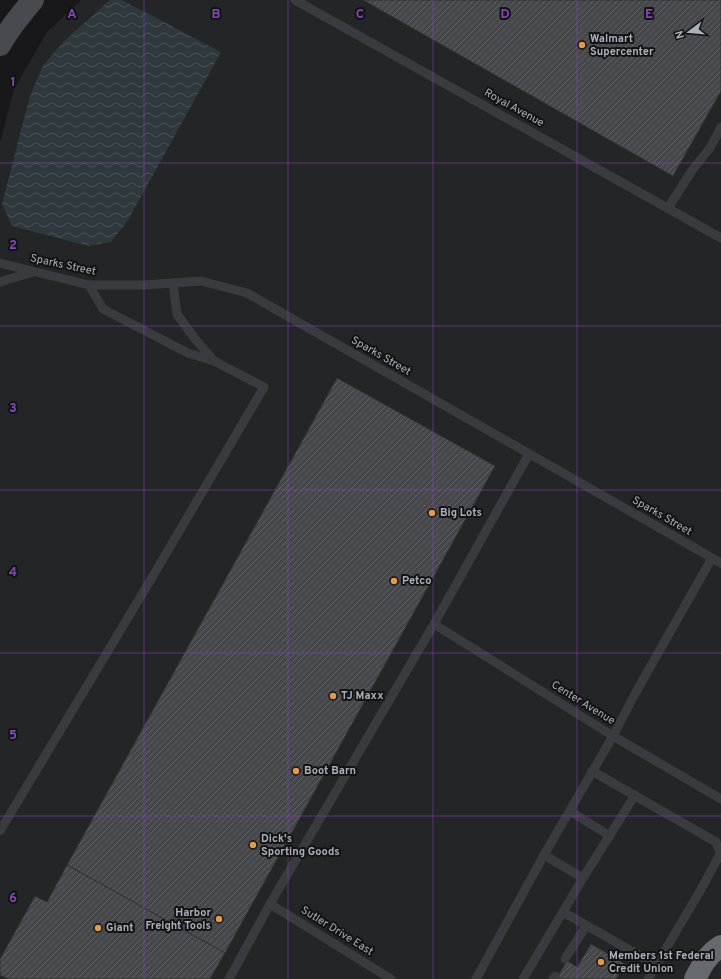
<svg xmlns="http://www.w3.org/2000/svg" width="721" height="979" font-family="Overpass,sans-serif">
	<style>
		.built { fill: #242527 }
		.water { fill: url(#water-waves) }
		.building { fill: url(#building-hatch); stroke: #323336 }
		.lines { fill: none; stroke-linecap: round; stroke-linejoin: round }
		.lane { stroke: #3a3b3f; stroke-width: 9 }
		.secondary { stroke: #484a4f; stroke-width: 22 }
		.highway { stroke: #666a6f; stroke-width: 22 }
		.grid { fill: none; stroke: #8547be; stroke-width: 1; stroke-opacity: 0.55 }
		.poi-dot { fill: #e39948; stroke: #131315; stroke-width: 1.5 }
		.labels { text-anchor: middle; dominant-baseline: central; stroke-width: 4; stroke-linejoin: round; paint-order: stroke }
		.poi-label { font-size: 11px; font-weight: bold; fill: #acb1b9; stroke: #131315; text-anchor: start }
		.street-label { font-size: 11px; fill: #acb1b9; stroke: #131315 }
		.grid-label { font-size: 13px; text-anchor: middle; font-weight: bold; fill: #8547be; stroke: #131315; stroke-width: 4; stroke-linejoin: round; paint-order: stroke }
	</style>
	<defs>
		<pattern id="water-waves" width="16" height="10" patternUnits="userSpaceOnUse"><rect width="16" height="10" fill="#2f393d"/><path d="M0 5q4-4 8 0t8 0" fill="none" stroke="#4a5357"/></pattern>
		<pattern id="building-hatch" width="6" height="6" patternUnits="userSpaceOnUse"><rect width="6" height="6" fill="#45474a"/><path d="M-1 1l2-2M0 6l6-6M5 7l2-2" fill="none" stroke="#5d5f62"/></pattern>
	</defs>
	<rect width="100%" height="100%" fill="#18181a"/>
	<!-- built -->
	<polygon class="built" points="81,0 721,0 721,979 0,979 0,143 14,89 47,32"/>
	<!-- water -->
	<polygon class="water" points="110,0 122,0 221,52 127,222 111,242 88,246 12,226 2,204 30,96 43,66 63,42"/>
	<!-- building -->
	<g class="building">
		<polygon points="363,0 721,0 721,91 673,176"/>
		<polygon points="337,378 495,466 225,953 67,865"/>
		<polygon points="67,865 225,953 210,979 8,979 0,975 0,959 35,896 47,902"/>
		<polygon points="591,944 625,964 616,979 556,979 567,961 577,967"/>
	</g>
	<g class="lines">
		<!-- lane -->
		<g class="lane">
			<polyline points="295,0 721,238"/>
			<polyline points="668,208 693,169 710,148 721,127"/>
			<polyline points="0,263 89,285 144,285 201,281 247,293 721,563"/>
			<polyline points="0,282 33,272"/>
			<polyline points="173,283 177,314 195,339 214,361"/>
			<polyline points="434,624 613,736 721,799"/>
			<polyline points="592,771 716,842 720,852 719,856 700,891 648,979"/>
			<polyline points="570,811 610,836"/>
			<polyline points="0,831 150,581 264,387 214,361 188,353 103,309 89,285"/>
			<polyline points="544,855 583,878"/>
			<polyline points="270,904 391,979"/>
			<polyline points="563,912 656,965"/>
			<polyline points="565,959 586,926"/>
			<polyline points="229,979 270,904 434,624 529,454"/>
			<polyline points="476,979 544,855 613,736 636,692 712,558"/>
			<polyline points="523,979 583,878 635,795"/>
			<polyline points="553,979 555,976"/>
		</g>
		<!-- secondary -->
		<path class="secondary" d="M0,45C9,29 21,14 33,0"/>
		<!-- highway -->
		<path class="highway" d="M695,979C702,965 707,955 721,946"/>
	</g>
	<!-- grid -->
	<path class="grid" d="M144,0V979M288,0V979M433,0V979M577,0V979M0,163H721M0,326H721M0,490H721M0,653H721M0,816H721"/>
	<!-- markers -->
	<g class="poi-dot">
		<circle cx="582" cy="45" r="4"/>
		<circle cx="432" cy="513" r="4"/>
		<circle cx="394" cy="581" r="4"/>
		<circle cx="333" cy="696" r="4"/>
		<circle cx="296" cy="771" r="4"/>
		<circle cx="253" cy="845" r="4"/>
		<circle cx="219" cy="919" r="4"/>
		<circle cx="98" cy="928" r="4"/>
		<circle cx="601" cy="962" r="4"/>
	</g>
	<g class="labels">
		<!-- poi labels -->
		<g class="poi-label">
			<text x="590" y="39">Walmart<tspan x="590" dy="13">Supercenter</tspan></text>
			<text x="440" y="513">Big Lots</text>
			<text x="402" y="581">Petco</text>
			<text x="341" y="696">TJ Maxx</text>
			<text x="304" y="771">Boot Barn</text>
			<text x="261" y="839">Dick's<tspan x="261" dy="13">Sporting Goods</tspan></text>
			<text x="211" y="913" text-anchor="end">Harbor<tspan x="211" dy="13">Freight Tools</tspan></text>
			<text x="106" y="928">Giant</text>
			<text x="609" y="956">Members 1st Federal<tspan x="609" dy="13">Credit Union</tspan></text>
		</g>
		<!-- street labels -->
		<g class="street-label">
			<text transform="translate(514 108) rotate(29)">Royal Avenue</text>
			<text transform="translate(63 265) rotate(12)">Sparks Street</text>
			<text transform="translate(381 356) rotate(30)">Sparks Street</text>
			<text transform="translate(662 516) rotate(30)">Sparks Street</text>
			<text transform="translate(583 703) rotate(32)">Center Avenue</text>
			<text transform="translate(337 931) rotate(32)">Sutler Drive East</text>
		</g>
	</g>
	<g class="grid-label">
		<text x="72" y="18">A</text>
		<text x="216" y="18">B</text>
		<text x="360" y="18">C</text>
		<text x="505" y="18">D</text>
		<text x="649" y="18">E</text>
		<text x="13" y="86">1</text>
		<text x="13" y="249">2</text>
		<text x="13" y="412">3</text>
		<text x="13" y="576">4</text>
		<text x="13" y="739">5</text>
		<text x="13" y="902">6</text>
	</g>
	<!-- north arrow -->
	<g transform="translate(689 32) rotate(254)" stroke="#131315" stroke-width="3" paint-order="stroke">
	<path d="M0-3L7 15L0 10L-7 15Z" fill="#acb1b9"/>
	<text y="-6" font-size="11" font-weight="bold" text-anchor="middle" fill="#acb1b9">N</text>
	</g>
</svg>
